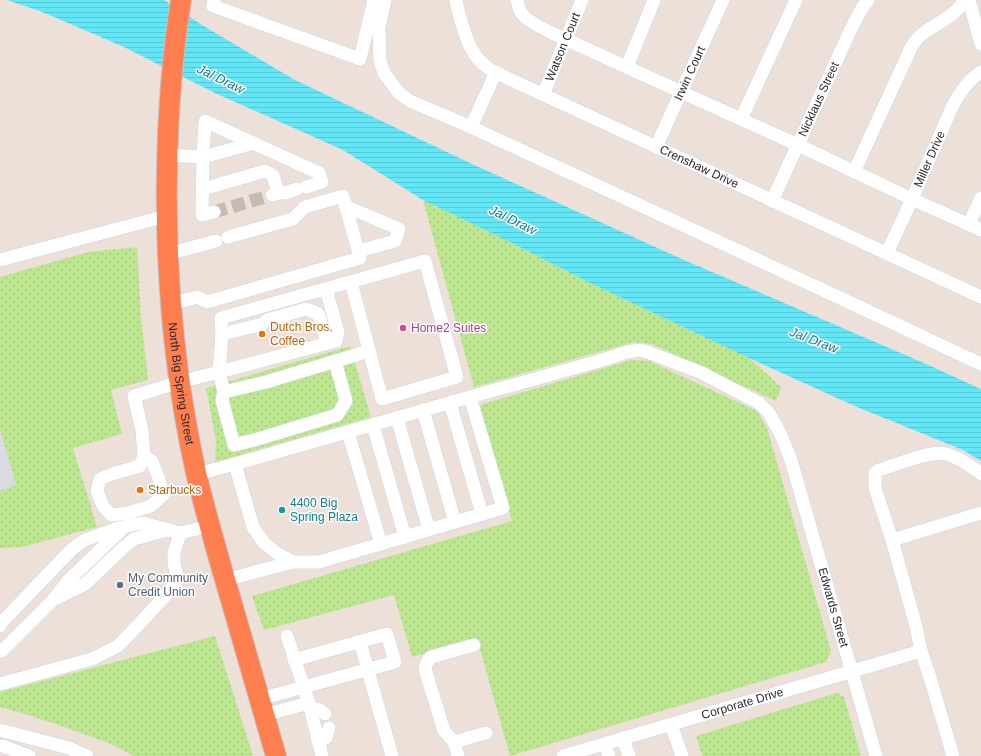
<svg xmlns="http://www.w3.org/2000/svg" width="981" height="756" font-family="Arial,sans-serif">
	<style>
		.industrial { fill: #dbdae3 }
		.grass { fill: url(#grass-dots) }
		.water { fill: url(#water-rules) }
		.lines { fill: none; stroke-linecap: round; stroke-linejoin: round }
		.minor-tunnel { stroke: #c5bbb5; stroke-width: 13; stroke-dasharray: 13 6; stroke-linecap: butt }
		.minor-casing { stroke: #cdd5e2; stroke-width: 14 }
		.highway-casing { stroke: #c3c3c3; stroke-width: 22 }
		.minor { stroke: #fff; stroke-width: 13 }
		.highway { stroke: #ff7f50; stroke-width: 20 }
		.hotel-dot { fill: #d1479c; stroke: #fff; stroke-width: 1.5 }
		.food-dot { fill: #e8710a; stroke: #fff; stroke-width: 1.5 }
		.culture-dot { fill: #0f9aa8; stroke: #fff; stroke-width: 1.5 }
		.service-dot { fill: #5c6f8a; stroke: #fff; stroke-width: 1.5 }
		.labels { text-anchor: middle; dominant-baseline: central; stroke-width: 3; stroke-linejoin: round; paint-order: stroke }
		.street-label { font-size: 12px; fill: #282828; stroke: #fff }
		.food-label { font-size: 12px; fill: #c56008; stroke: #fff; text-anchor: start }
		.hotel-label { font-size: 12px; fill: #b23c85; stroke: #fff; text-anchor: start }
		.culture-label { font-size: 12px; fill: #0d838f; stroke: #fff; text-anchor: start }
		.service-label { font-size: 12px; fill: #4e5e75; stroke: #fff; text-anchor: start }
		.water-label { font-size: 13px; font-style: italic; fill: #057e99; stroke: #fff }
	</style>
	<defs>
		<pattern id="grass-dots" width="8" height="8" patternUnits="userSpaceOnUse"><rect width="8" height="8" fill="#bce790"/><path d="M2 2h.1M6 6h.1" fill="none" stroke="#a2c67c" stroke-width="1.8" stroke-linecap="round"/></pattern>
		<pattern id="water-rules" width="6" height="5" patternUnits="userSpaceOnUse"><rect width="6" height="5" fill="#63e7f6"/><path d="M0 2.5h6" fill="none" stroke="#56c6d3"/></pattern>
	</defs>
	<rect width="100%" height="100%" fill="#ece0d8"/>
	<!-- industrial -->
	<polygon class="industrial" points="0,429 16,486 0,491"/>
	<!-- grass -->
	<g class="grass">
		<polygon points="423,200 506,240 588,282 749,358 781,387 776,401 652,344 634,342 474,387"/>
		<polygon points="137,247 141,317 148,380 111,390 122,434 73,448 97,527 22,547 0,548 0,491 16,485 0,429 0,277 88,252"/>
		<polygon points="350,346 371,417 215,462 216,440 206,388"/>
		<polygon points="631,360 649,361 757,411 767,428 831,651 826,662 510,756 477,638 412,657 394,595 264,630 252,596 512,521 480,405"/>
		<polygon points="215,636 253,756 134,756 111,744 62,726 22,713 0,707 0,692"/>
		<polygon points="837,693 844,697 861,756 702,756 696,736"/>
	</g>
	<!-- water -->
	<polygon class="water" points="7,0 164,0 202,25 295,80 472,164 684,260 924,363 981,389 981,461 963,450 857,407 749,358 588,282 506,240 423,200 343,150 215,93 124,47 40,11"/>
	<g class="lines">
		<!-- minor-tunnel -->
		<polyline class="minor-tunnel" points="214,212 272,195"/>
		<!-- minor casing -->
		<g class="minor-casing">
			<g id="minor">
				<polyline points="214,0 213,6 360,59 374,0"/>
				<polyline points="385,0 379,27 380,61 384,73 399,93 410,101 471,127"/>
				<path id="s1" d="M456,0C457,8 460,16 462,24C467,40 472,57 487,67C491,71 498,73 503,76L981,297"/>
				<path d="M517,0C518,5 519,11 523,15C531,24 554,34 565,39L798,145L912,199L981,230"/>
				<polyline points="969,0 981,44"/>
				<polyline points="627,67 654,0"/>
				<polyline points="496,72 471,127 840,298 981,364"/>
				<path id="s2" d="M543,95L582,0"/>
				<polyline points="741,119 796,0"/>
				<path id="s3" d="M656,147L723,0"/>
				<polyline points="167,155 203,157 254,143"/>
				<path d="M854,172L910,50C913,44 916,39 921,35C935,23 956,17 964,0"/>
				<polyline points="203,189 265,171 273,175 278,193"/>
				<polyline points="272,195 278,193 285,193 297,189"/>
				<path id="s4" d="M772,201L851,29L862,8L868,0"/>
				<polyline points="345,206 399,229 395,241 359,251"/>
				<polyline points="214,212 202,215 203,157 205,121 319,173 322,182 306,187"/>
				<polyline points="969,224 981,198"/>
				<path id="s5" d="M887,253L912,199L953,105C960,92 968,80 981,72"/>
				<polyline points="168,254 216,241"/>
				<polyline points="0,260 166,216"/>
				<polyline points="326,289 338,332 336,341 219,372 224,392 266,382 369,351"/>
				<polyline points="170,304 197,297 207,302 360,258 343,196 305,207 293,219 228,237"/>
				<path d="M222,334L263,324L267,320L306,309C311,311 315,311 319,315L327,343"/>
				<polyline points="224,392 222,400 234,445 258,439 337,415 346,401 335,361"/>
				<polyline points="450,403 482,514"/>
				<polyline points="423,410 455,522"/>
				<polyline points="397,418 429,530"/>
				<polyline points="373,425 405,537"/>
				<polyline points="348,432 381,544"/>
				<polyline points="144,456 152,461 159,479 163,495 151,506 128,513 111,515 103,506 97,491 100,479 115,473 140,466 144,456 142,430 134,396 180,382 219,372 222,334 221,318 425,261 457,377 382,399 351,282"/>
				<path id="s6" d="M235,464L470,397L606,359L627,352L641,350L653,354L702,373L759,403L769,413L781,435L791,460L876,756"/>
				<polyline points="197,474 235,464 253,527 264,543 278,554 293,562 225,580"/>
				<path d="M892,540L875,488V473L879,470C895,465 932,450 946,454C958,457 969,465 979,472L981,474"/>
				<polyline points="293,562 319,562 503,508 470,397"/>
				<polyline points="57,598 85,584 124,547 134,539 167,530"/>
				<polyline points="0,626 1,623 72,549 85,540 118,528 143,523 180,533 210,526"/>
				<polyline points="287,636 309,703 322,756"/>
				<polyline points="360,642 392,756"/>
				<polyline points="2,651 52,601 68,581 123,528"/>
				<polyline points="0,684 92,659 118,646 141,622 175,585 178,578 174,564 174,553 180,533"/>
				<polyline points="260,699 395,662 387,634 294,660"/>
				<polyline points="310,708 320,710 325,714"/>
				<polyline points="264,715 309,703"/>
				<polyline points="671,725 682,756"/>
				<polyline points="0,730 69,748 87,756"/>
				<polyline points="623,738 629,756"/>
				<polyline points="318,741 326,738 329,728"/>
				<polyline points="454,742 486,733"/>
				<polyline points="605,744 609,756"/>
				<polyline points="3,746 29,756"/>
				<polyline points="458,756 454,742 444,731 425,669 427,662 431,657 474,645"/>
				<path id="s7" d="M563,756L921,651"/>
				<polyline points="953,756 929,674 921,651 916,626 892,540 981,513"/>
			</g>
		</g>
		<!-- highway casing -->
		<g class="highway-casing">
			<g id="highway">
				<path id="s8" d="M181,0C172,56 168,113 167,169C165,271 174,373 196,473C207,518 220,563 233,607C247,657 262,706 276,756"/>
			</g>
		</g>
		<!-- minor -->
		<use href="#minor" class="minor"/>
		<!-- highway -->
		<use href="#highway" class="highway"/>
	</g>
	<!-- markers -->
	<circle class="hotel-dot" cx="403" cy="328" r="4"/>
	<g class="food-dot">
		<circle cx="262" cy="334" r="4"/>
		<circle cx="140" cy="490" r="4"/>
	</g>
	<circle class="culture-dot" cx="282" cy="510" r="4"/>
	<circle class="service-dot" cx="120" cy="585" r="4"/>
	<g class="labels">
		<!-- street labels -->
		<g class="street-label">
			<text stroke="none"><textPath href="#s2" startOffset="52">Watson Court</textPath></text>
			<text stroke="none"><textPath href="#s3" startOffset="81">Irwin Court</textPath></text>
			<text stroke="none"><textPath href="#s4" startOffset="112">Nicklaus Street</textPath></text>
			<text stroke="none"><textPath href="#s5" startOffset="103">Miller Drive</textPath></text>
			<text stroke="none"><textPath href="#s1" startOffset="310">Crenshaw Drive</textPath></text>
			<text stroke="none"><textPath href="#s8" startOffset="385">North Big Spring Street</textPath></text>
			<text stroke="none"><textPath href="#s6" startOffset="771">Edwards Street</textPath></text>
			<text stroke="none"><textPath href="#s7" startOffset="187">Corporate Drive</textPath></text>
		</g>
		<!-- food labels -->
		<g class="food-label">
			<text x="270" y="327">Dutch Bros.<tspan x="270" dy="14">Coffee</tspan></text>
			<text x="148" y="490">Starbucks</text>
		</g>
		<!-- hotel labels -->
		<g class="hotel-label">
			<text x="411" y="328">Home2 Suites</text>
		</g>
		<!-- culture labels -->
		<g class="culture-label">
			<text x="290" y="503">4400 Big<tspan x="290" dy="14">Spring Plaza</tspan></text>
		</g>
		<!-- service labels -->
		<g class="service-label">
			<text x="128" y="578">My Community<tspan x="128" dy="14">Credit Union</tspan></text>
		</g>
		<!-- water labels -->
		<g class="water-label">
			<text transform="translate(221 79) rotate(26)">Jal Draw</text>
			<text transform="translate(513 220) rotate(26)">Jal Draw</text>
			<text transform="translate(814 340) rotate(21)">Jal Draw</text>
		</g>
	</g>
</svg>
